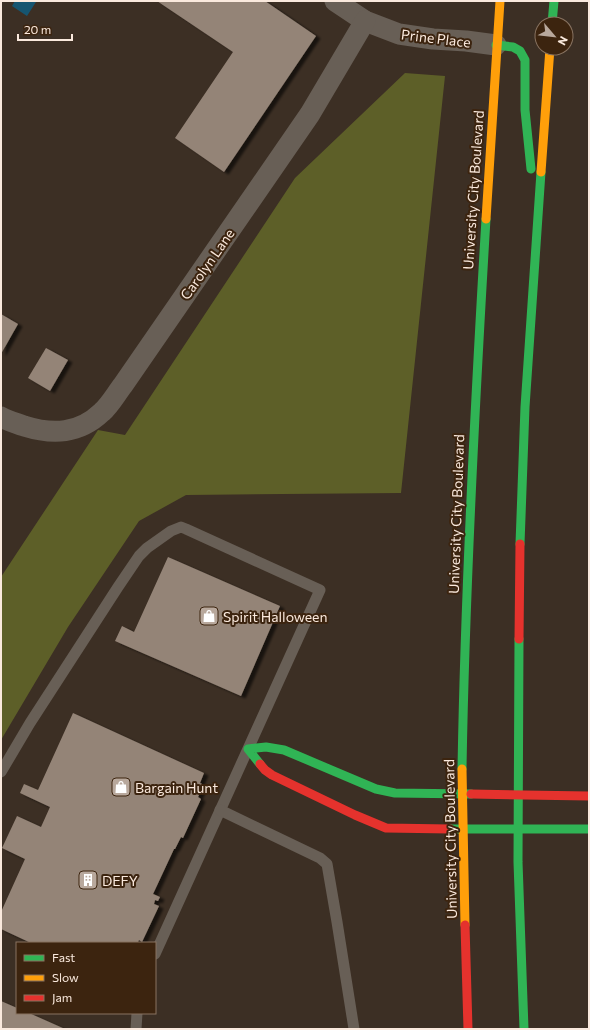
<svg xmlns="http://www.w3.org/2000/svg" width="590" height="1030" font-family="Commissioner,sans-serif">
	<style>
		.forest { fill: #5d5f28 }
		.water { fill: #165570 }
		.building { fill: #948477; filter: url(#shadow) }
		.lines { fill: none; stroke-linecap: round; stroke-linejoin: round }
		.lane { stroke: #685f56; stroke-width: 11 }
		.street { stroke: #685f56; stroke-width: 21 }
		.fast { stroke: #30b455; stroke-width: 9 }
		.slow { stroke: #ff9f0a; stroke-width: 9 }
		.jam { stroke: #e5322d; stroke-width: 9 }
		.labels { text-anchor: middle; dominant-baseline: central; stroke-width: 4; stroke-linejoin: round; paint-order: stroke }
		.street-label { font-size: 14px; fill: #fae9dd; stroke: #3c240f }
		.poi-label { font-size: 14px; fill: #fae9dd; stroke: #3c240f; text-anchor: start }
	</style>
	<defs>
		<filter id="shadow"><feDropShadow dx="4.5" dy="2.5" stdDeviation="1" flood-color="#0009"/></filter>
	</defs>
	<rect width="100%" height="100%" fill="#3c2f24"/>
	<!-- forest -->
	<polygon class="forest" points="405,73 445,76 401,493 186,495 139,521 68,627 1,740 1,577 98,430 125,435 295,178"/>
	<!-- water -->
	<polygon class="water" points="15,1 43,1 43,2 36,2 27,16 12,6"/>
	<!-- building -->
	<g class="building">
		<polygon points="157,1 265,1 316,36 224,172 175,138 233,52"/>
		<polygon points="1,314 18,324 1,354"/>
		<polygon points="46,348 68,360 50,391 28,378"/>
		<polygon points="168,557 280,606 241,696 115,641 122,626 134,632"/>
		<polygon points="73,713 204,773 200,783 204,785 198,797 201,799 183,838 181,837 175,849 174,849 153,894 160,897 158,901 155,900 154,904 159,906 142,942 139,940 138,942 141,943 31,943 1,929 1,912 25,859 2,848 17,816 41,827 50,807 20,793 24,784 38,790"/>
		<polygon points="1,1001 17,1008 17,1013 29,1013 65,1029 1,1029"/>
	</g>
	<g class="lines">
		<!-- lane -->
		<g class="lane">
			<polyline points="1,772 30,723 118,587 139,556 147,548 171,531 181,527 186,529 320,590 155,954"/>
			<polyline points="220,810 320,858 327,864 337,922 354,1029"/>
			<polyline points="136,1029 137,1013"/>
		</g>
		<!-- street -->
		<g class="street">
			<polyline points="335,1 365,21 399,34 433,39 466,41 496,45"/>
			<path d="M1,417C8,421 16,423 24,426C53,435 79,434 102,412C110,405 116,394 123,385L310,114L365,21"/>
		</g>
		<!-- fast -->
		<g class="fast">
			<polyline points="552,24 554,1"/>
			<polyline points="496,45 513,47 520,51 525,60 525,110 531,169"/>
			<polyline points="520,544 525,407 541,172"/>
			<polyline points="519,639 518,862 524,1029"/>
			<polyline points="260,764 248,749 266,747 284,750 376,789 395,793 471,794"/>
			<path d="M462,769C465,586 475,402 486,219"/>
			<polyline points="450,829 589,829"/>
		</g>
		<!-- slow -->
		<g class="slow">
			<polyline points="541,172 550,48"/>
			<polyline points="486,219 500,1"/>
			<polyline points="462,769 465,925"/>
		</g>
		<!-- jam -->
		<g class="jam">
			<polyline points="519,639 520,544"/>
			<polyline points="260,764 265,770 272,775 355,815 386,828 450,829"/>
			<polyline points="471,794 589,796"/>
			<polyline points="465,925 468,1029"/>
		</g>
	</g>
	<!-- icons -->
	<defs>
		<g id="shop-square" transform="scale(1)"><rect x="-9" y="-9" width="18" height="18" rx="4" fill="#b8a89c" stroke="#3c240f"/><path d="M-5-2.5h2.3a2.7 3.5 0 0 1 5.4 0H5L5.5 6h-11ZM-1.5-2.5h3a1.5 2.3 0 0 0-3 0Z" fill="#fff"/></g>
		<g id="building-square" transform="scale(1)"><rect x="-9" y="-9" width="18" height="18" rx="4" fill="#b8a89c" stroke="#3c240f"/><path d="M-4-6H4V6H1V3H-1V6H-4ZM-2.5-4.3h1.7v1.8h-1.7ZM.8-4.3h1.7v1.8H.8ZM-2.5-1h1.7V.8h-1.7ZM.8-1h1.7V.8H.8Z" fill="#fff"/></g>
	</defs>
	<g fill-rule="evenodd">
		<use href="#shop-square" x="209" y="616"/>
		<use href="#shop-square" x="121" y="787"/>
		<use href="#building-square" x="88" y="880"/>
	</g>
	<g class="labels">
		<!-- street labels -->
		<g class="street-label">
			<text transform="translate(436 38) rotate(7)">Prine Place</text>
			<text transform="translate(473 190) rotate(-86)">University City Boulevard</text>
			<text transform="translate(207 264) rotate(-55)">Carolyn Lane</text>
			<text transform="translate(456 514) rotate(-88)">University City Boulevard</text>
			<text transform="translate(450 839) rotate(-91)">University City Boulevard</text>
		</g>
		<!-- poi labels -->
		<g class="poi-label">
			<text x="223" y="616">Spirit Halloween</text>
			<text x="135" y="787">Bargain Hunt</text>
			<text x="102" y="880">DEFY</text>
		</g>
	</g>
	<!-- border -->
	<rect width="590" height="1030" fill="none" stroke="#fae9dd" stroke-width="4"/>
	<!-- legend -->
	<rect x="16" y="942" width="140" height="72" fill="#3c240f" stroke="#887361"/>
	<rect x="24" y="955" width="20" height="6" fill="#30b455" stroke="#887361"/>
	<text x="52" y="962" font-size="12" fill="#fae9dd">Fast</text>
	<rect x="24" y="975" width="20" height="6" fill="#ff9f0a" stroke="#887361"/>
	<text x="52" y="982" font-size="12" fill="#fae9dd">Slow</text>
	<rect x="24" y="995" width="20" height="6" fill="#e5322d" stroke="#887361"/>
	<text x="52" y="1002" font-size="12" fill="#fae9dd">Jam</text>
	<!-- north arrow -->
	<g transform="translate(554 36) rotate(118)"><circle r="19" fill="#3c240f" stroke="#887361"/>
	<path d="M0-3L7 15L0 10L-7 15Z" fill="#b8a89c"/>
	<text y="-6" font-size="11" font-weight="bold" text-anchor="middle" fill="#fae9dd">N</text>
	</g>
	<!-- scale -->
	<path d="M18 34v6h54v-6" fill="none" stroke="#fae9dd" stroke-width="2"/>
	<text x="24" y="34" font-size="12" fill="#fae9dd" stroke="#3c240f" stroke-width="3" paint-order="stroke">20 m</text>
</svg>
